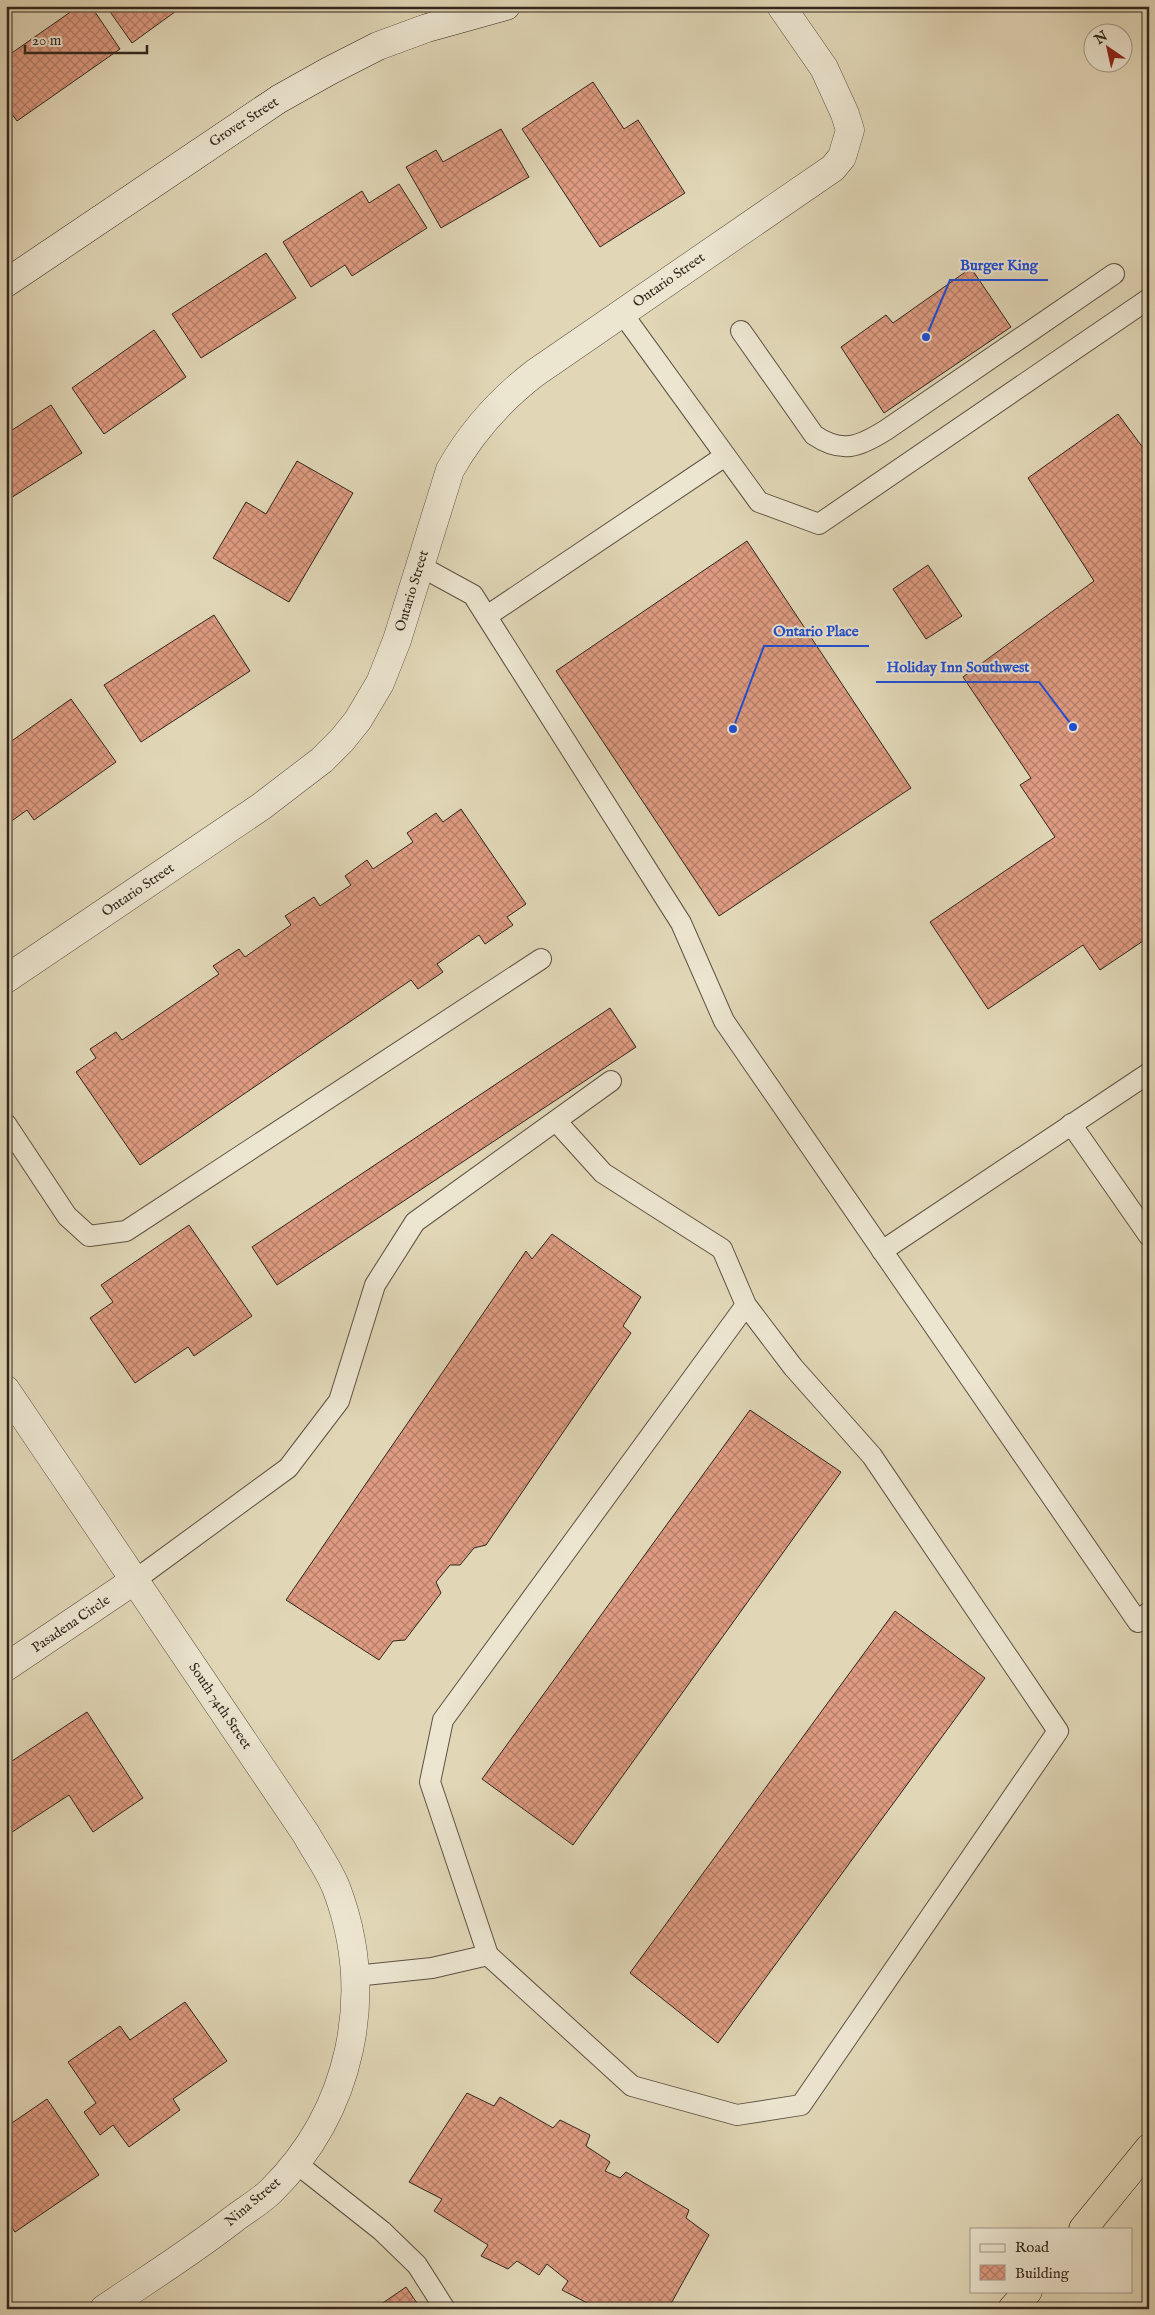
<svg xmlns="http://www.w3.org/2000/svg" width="1155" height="2315" font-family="'IM FELL English',serif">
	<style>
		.building { fill: url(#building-cross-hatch); stroke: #32261c }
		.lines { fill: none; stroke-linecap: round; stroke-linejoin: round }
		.lane-casing { stroke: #5e5243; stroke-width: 22 }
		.street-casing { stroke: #5e5243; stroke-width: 29 }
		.secondary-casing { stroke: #32261c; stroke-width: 29 }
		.highway-casing { stroke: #32261c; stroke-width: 29 }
		.lane { stroke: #ece5d0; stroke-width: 20 }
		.street { stroke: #ece5d0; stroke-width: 28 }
		.secondary { stroke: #ece5d0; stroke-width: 28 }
		.highway { stroke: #e1d7b7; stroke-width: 28 }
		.labels { text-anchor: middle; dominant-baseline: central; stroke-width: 4; stroke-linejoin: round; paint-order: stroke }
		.street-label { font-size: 14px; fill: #32261c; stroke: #ece5d0 }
		.leader { fill: none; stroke: #1d4ed8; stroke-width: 2 }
		.callout-dot { fill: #1d4ed8; stroke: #ece5d0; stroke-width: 2 }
		.callout-label { font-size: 15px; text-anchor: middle; font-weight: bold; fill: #1d4ed8; stroke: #ece5d0; stroke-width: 4; stroke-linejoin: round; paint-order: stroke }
	</style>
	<defs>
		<pattern id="building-cross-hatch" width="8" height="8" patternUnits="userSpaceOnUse" patternTransform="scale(1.25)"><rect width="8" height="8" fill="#de9b81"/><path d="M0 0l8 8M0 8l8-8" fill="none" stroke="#b57e69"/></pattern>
	</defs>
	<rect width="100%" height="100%" fill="#e1d7b7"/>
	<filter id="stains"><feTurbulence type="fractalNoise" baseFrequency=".004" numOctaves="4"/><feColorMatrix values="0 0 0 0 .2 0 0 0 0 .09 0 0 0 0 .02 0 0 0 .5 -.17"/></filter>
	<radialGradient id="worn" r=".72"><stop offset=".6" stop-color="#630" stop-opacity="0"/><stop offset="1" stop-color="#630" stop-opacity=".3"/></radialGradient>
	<!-- building -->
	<g class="building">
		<polygon points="79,6 91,6 120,49 17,121 6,106 6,57"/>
		<polygon points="106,6 183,6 132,43"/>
		<polygon points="593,82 624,129 638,120 685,193 600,247 522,129"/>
		<polygon points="501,129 529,177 441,228 406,167 436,150 443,162"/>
		<polygon points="399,184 427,228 352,276 345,265 311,287 283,242 362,191 369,203"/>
		<polygon points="266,253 296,298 201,358 172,314"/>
		<polygon points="971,268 1011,327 884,413 841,347 886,315 893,323"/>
		<polygon points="154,330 186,377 104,434 72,388"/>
		<polygon points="51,405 82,453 6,501 6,434"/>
		<polygon points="1118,414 1149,456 1149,937 1100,970 1083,945 988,1009 930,922 1055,837 1020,785 1031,778 963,677 1094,581 1028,478"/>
		<polygon points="297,461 353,493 289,602 213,558 246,502 266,514"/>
		<polygon points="747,541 911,788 719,916 556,671"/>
		<polygon points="928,565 962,616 926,639 893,589"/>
		<polygon points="214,615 250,671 141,742 104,685"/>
		<polygon points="71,699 116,762 34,820 27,810 6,825 6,745"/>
		<polygon points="461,809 526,904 507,917 513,925 485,944 479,935 437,964 443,972 418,989 411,980 140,1165 76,1072 96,1058 90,1049 116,1032 122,1040 219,974 213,966 239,949 245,957 291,925 285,916 314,897 320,906 351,885 345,876 367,860 373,869 413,842 407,833 436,813 443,822"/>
		<polygon points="610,1008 636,1047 277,1285 252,1247"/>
		<polygon points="189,1225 252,1316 194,1356 188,1347 135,1383 90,1318 113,1302 101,1285"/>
		<polygon points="552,1234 641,1297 623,1326 631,1333 486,1545 474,1548 460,1565 450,1565 436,1582 441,1593 405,1640 393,1641 379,1660 286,1600 526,1251 532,1259"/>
		<polygon points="750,1410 841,1472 573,1845 482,1779"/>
		<polygon points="895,1611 985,1678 718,2043 630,1973"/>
		<polygon points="87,1712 143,1798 93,1832 69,1795 6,1836 6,1765"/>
		<polygon points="185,2002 227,2061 173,2099 180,2110 129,2147 113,2125 100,2135 84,2112 96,2103 68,2062 120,2026 130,2040"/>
		<polygon points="467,2093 494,2106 500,2097 553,2128 560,2120 590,2135 586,2146 610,2162 605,2171 620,2178 626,2172 689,2210 686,2218 709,2235 668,2309 599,2309 562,2290 568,2281 547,2264 539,2275 517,2261 508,2269 481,2256 488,2245 434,2211 442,2199 409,2182"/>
		<polygon points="47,2099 99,2175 15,2232 6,2219 6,2127"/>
		<polygon points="406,2287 421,2309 374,2309"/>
	</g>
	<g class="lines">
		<!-- lane casing -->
		<g class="lane-casing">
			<g id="lane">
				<polyline points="622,313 759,502 819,524 1147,300 1149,302"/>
				<path d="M741,331L814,435C842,454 859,447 886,430L1114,274"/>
				<polyline points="420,566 473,595 681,923 724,1021 1138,1622 1149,1612"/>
				<polyline points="487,616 725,456"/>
				<polyline points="556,1121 603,1173 722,1249 746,1305 793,1367 872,1456 1058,1731 801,2105 737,2115 632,2086 488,1955 430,1782 443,1720 746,1305"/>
				<polyline points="6,1124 67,1216 89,1236 126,1231 541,959"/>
				<polyline points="1071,1124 1149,1236"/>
				<polyline points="882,1251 1149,1073"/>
				<polyline points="135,1580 288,1468 339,1401 375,1285 415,1222 611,1081"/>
				<polyline points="355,1976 432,1968 488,1955"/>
				<polyline points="296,2163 382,2231 417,2265 445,2309"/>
			</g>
		</g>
		<!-- street casing -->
		<g class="street-casing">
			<g id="street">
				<path d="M6,979L262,806L322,760L342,740L358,720L380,683L397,640L450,470C472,431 500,400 535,373L833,168L842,157L850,130L845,114L824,68L781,6"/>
				<path d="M6,1390L306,1834C316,1852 330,1871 337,1890C376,1995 352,2111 271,2191C261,2201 247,2209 235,2218C193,2251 148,2279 104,2309"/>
				<polyline points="6,1667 135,1580"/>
			</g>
		</g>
		<!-- secondary casing -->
		<g class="secondary-casing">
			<polyline id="secondary" points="6,283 279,99 329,71 378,46 427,28 506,6"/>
		</g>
		<!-- highway casing -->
		<g class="highway-casing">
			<g id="highway">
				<polyline points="1083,2229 1149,2148"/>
				<polyline points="1012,2309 1028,2291"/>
			</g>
		</g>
		<!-- lane -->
		<use href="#lane" class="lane"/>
		<!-- street -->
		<use href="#street" class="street"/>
		<!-- secondary -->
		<use href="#secondary" class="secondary"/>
		<!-- highway -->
		<use href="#highway" class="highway"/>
	</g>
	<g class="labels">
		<!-- street labels -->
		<g class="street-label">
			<text transform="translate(244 122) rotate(-33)">Grover Street</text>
			<text transform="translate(669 280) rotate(-35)">Ontario Street</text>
			<text transform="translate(412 591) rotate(-73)">Ontario Street</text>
			<text transform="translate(138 890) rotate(-34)">Ontario Street</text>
			<text transform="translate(71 1624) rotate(-34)">Pasadena Circle</text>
			<text transform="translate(220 1706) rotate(56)">South 74th Street</text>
			<text transform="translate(253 2202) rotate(-40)">Nina Street</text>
		</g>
	</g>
	<!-- callouts -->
	<path class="leader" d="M926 337L950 280H1048M733 729L764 646H869M1073 727L1039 682H876"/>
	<g class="callout-dot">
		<circle cx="926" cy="337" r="5"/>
		<circle cx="733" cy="729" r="5"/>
		<circle cx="1073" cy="727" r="5"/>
	</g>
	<g class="callout-label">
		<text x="999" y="270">Burger King</text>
		<text x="816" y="636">Ontario Place</text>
		<text x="958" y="672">Holiday Inn Southwest</text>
	</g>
	<!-- margin -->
	<rect width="1155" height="2315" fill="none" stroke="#e1d7b7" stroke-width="25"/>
	<rect x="8" y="8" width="1140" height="2300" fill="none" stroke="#32261c" stroke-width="2.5"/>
	<rect x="12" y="12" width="1130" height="2290" fill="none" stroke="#32261c"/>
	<!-- legend -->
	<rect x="970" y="2228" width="162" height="65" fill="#ece5d0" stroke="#a29988"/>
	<rect x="980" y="2244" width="25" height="8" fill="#ece5d0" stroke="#a29988"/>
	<text x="1015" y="2252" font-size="15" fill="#32261c">Road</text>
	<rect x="980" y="2265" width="25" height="15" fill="url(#building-cross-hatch)" stroke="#a29988"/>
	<text x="1015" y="2278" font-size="15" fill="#32261c">Building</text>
	<!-- north arrow -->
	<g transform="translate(1108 48) rotate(326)"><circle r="24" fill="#ece5d0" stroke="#a29988"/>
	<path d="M0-4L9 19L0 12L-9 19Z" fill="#8f2418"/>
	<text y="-8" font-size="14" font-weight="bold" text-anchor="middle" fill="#32261c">N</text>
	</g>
	<!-- scale -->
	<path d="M25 45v8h122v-8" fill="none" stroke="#32261c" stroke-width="2.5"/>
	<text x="32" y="45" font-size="15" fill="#32261c" stroke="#ece5d0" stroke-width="4" paint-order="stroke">20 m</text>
	<rect width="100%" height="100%" filter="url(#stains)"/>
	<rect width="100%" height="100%" fill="url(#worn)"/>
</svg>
